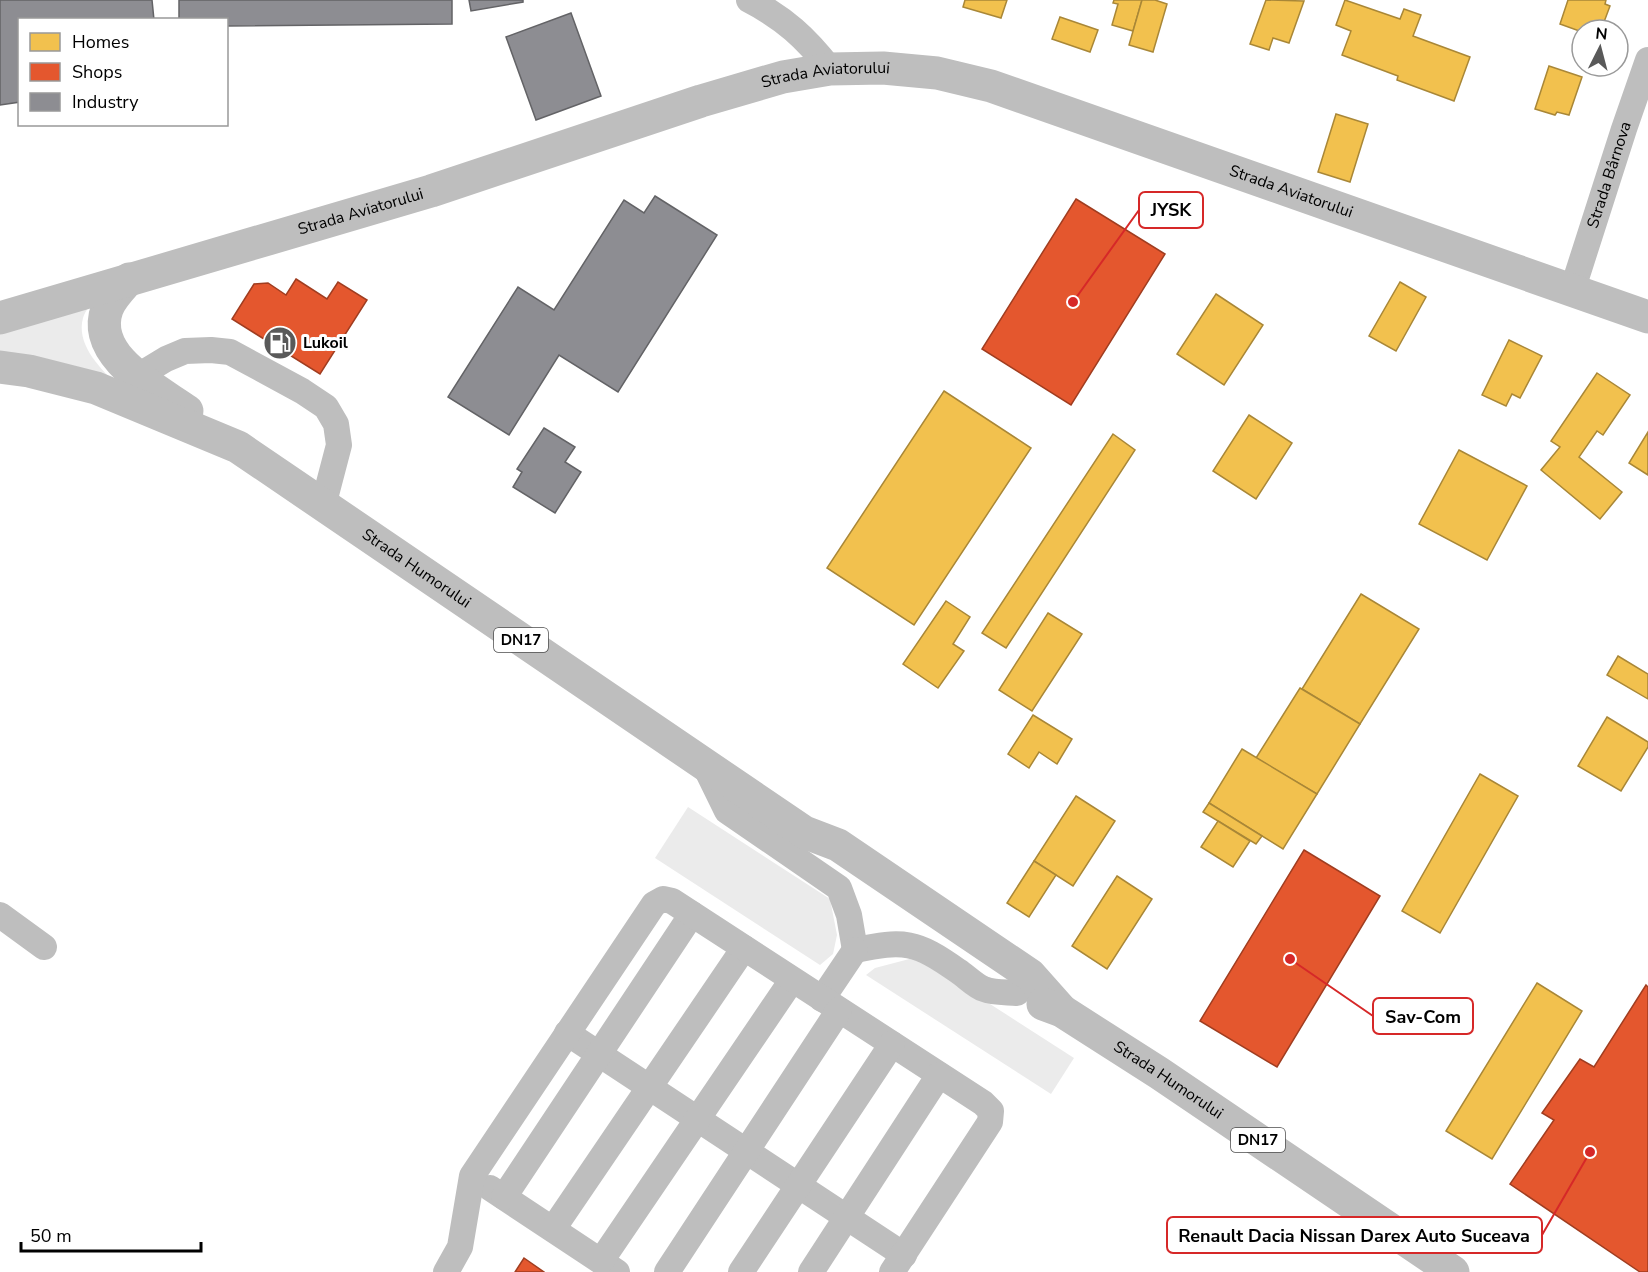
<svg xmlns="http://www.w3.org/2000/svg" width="1648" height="1272" font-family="'Nunito Sans',sans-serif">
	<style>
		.green { fill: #ebebeb }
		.homes { fill: #f2c14e; stroke: #a98737; stroke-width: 1.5 }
		.shops { fill: #e4572e; stroke: #a03d20; stroke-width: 1.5 }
		.industry { fill: #8d8d92; stroke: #636366; stroke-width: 1.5 }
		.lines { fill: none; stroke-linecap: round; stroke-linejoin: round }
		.minor { stroke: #bebebe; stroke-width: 26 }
		.major { stroke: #bebebe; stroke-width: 33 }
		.labels { text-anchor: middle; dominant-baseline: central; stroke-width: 6; stroke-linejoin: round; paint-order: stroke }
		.shield { fill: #fff; stroke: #4c4c4c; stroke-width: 1.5 }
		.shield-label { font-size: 15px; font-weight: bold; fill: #000 }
		.street-label { font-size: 16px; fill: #000; stroke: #fff }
		.poi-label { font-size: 16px; font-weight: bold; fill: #000; stroke: #fff; text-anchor: start }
		.leader { fill: none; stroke: #d62828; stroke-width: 2 }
		.callout-dot { fill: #d62828; stroke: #fff; stroke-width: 2 }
		.callout { fill: #fff; stroke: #d62828; stroke-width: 2 }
		.callout-label { font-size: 18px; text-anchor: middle; font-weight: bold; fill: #000 }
	</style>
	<rect width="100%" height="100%" fill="#fff"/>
	<!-- green -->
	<g class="green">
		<path d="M95,297C91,304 85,311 83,318C76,343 98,366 114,382L0,357V325Z"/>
		<polygon points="688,807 830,899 837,935 833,954 820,965 655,858"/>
		<polygon points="917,957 1074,1058 1051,1094 866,975 875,968"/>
	</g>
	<!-- homes -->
	<g class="homes">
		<polygon points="965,0 1007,0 1001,18 963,7"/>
		<polygon points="1114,0 1142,0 1133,31 1112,25 1118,4 1113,3"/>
		<polygon points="1142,0 1155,0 1167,4 1153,52 1129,45"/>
		<polygon points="1266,0 1304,1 1289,43 1273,38 1269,50 1250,44"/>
		<polygon points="1345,0 1400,19 1404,9 1421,15 1413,36 1470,57 1454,101 1397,80 1398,76 1342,55 1351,31 1336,25"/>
		<polygon points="1568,0 1606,0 1605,4 1610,6 1601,30 1582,30 1582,32 1560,24"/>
		<polygon points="1060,17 1098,30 1090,52 1052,39"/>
		<polygon points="1549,66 1582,77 1569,115 1557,112 1555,115 1535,109"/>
		<polygon points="1336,114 1368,124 1350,182 1318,172"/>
		<polygon points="1400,282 1426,297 1396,351 1369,336"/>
		<polygon points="1216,294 1263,325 1224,385 1177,354"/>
		<polygon points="1509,340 1542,356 1520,398 1512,394 1506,406 1482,395"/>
		<polygon points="1597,373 1630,395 1603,435 1597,431 1579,457 1622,492 1600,519 1541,470 1560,447 1551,441"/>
		<polygon points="944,391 1031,448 914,625 827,568"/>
		<polygon points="1249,415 1292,443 1256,499 1213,471"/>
		<polygon points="1648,432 1648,475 1629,463"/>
		<polygon points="1113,434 1135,450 1006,648 982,633"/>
		<polygon points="1459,450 1527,486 1487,560 1419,524"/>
		<polygon points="1361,594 1419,629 1360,724 1302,689"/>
		<polygon points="946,601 970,617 953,644 964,651 938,688 903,664"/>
		<polygon points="1048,613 1082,634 1032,711 999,690"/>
		<polygon points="1618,656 1648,674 1648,699 1607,675"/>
		<polygon points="1300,688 1360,724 1317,794 1256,758"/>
		<polygon points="1033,715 1072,739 1057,764 1039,752 1029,768 1008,754"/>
		<polygon points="1607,717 1648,742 1648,747 1621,791 1578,766"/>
		<polygon points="1242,749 1317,794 1283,849 1209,803"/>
		<polygon points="1480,774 1518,796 1440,933 1402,911"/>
		<polygon points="1076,796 1115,821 1073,886 1034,861"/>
		<polygon points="1209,803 1262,836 1256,844 1203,812"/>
		<polygon points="1218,821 1250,841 1233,867 1201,847"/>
		<polygon points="1034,861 1056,875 1029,917 1007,903"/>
		<polygon points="1117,876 1152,899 1107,969 1072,946"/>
		<polygon points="1537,983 1582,1011 1492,1159 1446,1131"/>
	</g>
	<!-- shops -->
	<g class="shops">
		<polygon points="1076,199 1165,254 1071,405 982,349"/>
		<polygon points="296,279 327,299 338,282 367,300 320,374 232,319 254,284 268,283 286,295"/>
		<polygon points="1304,850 1380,896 1277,1067 1200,1021"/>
		<polygon points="1646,985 1648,987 1648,1272 1640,1272 1510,1184 1554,1120 1542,1113 1580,1059 1594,1067"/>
		<polygon points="524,1258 544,1272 515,1272"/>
	</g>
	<!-- industry -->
	<g class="industry">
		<polygon points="0,0 152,0 154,20 20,20 20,102 0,105"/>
		<polygon points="179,0 452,0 452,24 226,26 226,20 179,20"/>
		<polygon points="469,0 523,0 523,2 471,11"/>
		<polygon points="571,13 601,96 536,120 506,37"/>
		<polygon points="655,196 717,235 618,392 559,355 509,435 448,397 518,287 554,310 624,200 644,213"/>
		<polygon points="544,428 575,447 565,462 581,472 555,513 513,487 522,472 517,469"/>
	</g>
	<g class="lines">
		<!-- minor -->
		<g class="minor">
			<path d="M749,0C784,18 806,38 830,69"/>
			<path id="s1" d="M1572,291L1624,129L1648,60"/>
			<polyline points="138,376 166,359 185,351 211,350 230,352 302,391 326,407 336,424 339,445 323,506"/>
			<path d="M704,764L727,811L839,888L849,915L855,950C904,940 916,941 958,971C966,976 975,986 984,989C994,993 1007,992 1017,993"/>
			<polyline points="0,915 44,947"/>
			<polyline points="822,999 855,950"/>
			<polyline points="567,1033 904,1255"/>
			<polyline points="490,1188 617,1272"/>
			<polyline points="504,1197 692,914"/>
			<polyline points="553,1229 744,948"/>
			<polyline points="601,1261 792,980"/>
			<polyline points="446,1272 460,1247 472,1176 654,904 663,899 672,901 692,914 983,1103 991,1111 990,1122 892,1272"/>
			<polyline points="667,1272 839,1010"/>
			<polyline points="741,1272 892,1044"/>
			<polyline points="811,1272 939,1075"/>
		</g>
		<!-- major -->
		<g class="major">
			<path d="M129,279C121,288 111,298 107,309C90,356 156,389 187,411"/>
			<path id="s2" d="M0,318L431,191L701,101L783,77L830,69L883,68L937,73L991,86L1648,317"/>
			<path id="s3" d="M0,367L29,371L96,388L238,447L804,832L838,845L1030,975L1062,1011"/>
			<path id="s4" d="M1043,1004L1062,1011L1159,1073L1453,1272"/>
		</g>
	</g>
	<!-- icons -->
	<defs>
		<g id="fuel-disc" transform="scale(1.725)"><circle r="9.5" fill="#595959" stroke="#fff"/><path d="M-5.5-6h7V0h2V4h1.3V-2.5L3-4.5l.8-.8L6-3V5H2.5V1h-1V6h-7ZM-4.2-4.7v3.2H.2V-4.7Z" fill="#fff"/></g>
	</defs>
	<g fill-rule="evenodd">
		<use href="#fuel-disc" x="280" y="343"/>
	</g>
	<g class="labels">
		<!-- shield labels -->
		<g class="shield">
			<rect x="494" y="628" width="54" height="24" rx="4.5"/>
			<rect x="1231" y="1128" width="54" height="24" rx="4.5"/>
		</g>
		<g class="shield-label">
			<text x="521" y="640">DN17</text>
			<text x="1258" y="1140">DN17</text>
		</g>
		<!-- street labels -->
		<g class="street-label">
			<text stroke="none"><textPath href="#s2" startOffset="862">Strada Aviatorului</textPath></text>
			<text stroke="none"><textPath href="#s1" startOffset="122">Strada Bârnova</textPath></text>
			<text stroke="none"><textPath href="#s2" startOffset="1348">Strada Aviatorului</textPath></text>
			<text stroke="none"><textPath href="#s2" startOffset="376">Strada Aviatorului</textPath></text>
			<text stroke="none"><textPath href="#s3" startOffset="468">Strada Humorului</textPath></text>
			<text stroke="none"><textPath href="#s4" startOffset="147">Strada Humorului</textPath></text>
		</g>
		<!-- poi labels -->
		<g class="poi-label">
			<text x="303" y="343">Lukoil</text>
		</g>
	</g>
	<!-- callouts -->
	<path class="leader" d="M1073 302L1139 210M1290 959L1373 1016M1590 1152L1542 1235"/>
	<g class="callout-dot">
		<circle cx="1073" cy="302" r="6"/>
		<circle cx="1290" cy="959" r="6"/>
		<circle cx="1590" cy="1152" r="6"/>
	</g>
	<g class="callout">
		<rect x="1139" y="192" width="64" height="36" rx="6"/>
		<rect x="1373" y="998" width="100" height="36" rx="6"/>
		<rect x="1167" y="1217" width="375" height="36" rx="6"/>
	</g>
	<g class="callout-label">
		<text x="1171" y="216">JYSK</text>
		<text x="1423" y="1023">Sav-Com</text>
		<text x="1354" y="1242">Renault Dacia Nissan Darex Auto Suceava</text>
	</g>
	<!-- legend -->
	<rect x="18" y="18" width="210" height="108" fill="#ffffff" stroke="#999999" stroke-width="1.5"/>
	<rect x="30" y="33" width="30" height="18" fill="#f2c14e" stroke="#999999" stroke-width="1.5"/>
	<text x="72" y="48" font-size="18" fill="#000000">Homes</text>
	<rect x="30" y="63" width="30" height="18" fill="#e4572e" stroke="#999999" stroke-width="1.5"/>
	<text x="72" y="78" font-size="18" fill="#000000">Shops</text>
	<rect x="30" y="93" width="30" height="18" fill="#8d8d92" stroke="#999999" stroke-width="1.5"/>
	<text x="72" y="108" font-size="18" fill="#000000">Industry</text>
	<!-- north arrow -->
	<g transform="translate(1600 48) rotate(6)"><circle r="28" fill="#ffffff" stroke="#999999" stroke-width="1.5"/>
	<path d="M0-4.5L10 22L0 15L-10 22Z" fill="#595959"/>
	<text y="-9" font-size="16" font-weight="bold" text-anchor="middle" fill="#000000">N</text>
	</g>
	<!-- scale -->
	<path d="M21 1242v9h180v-9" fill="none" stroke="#000000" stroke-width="3"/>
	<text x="30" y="1242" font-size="18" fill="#000000" stroke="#ffffff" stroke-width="4.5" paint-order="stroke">50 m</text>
</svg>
